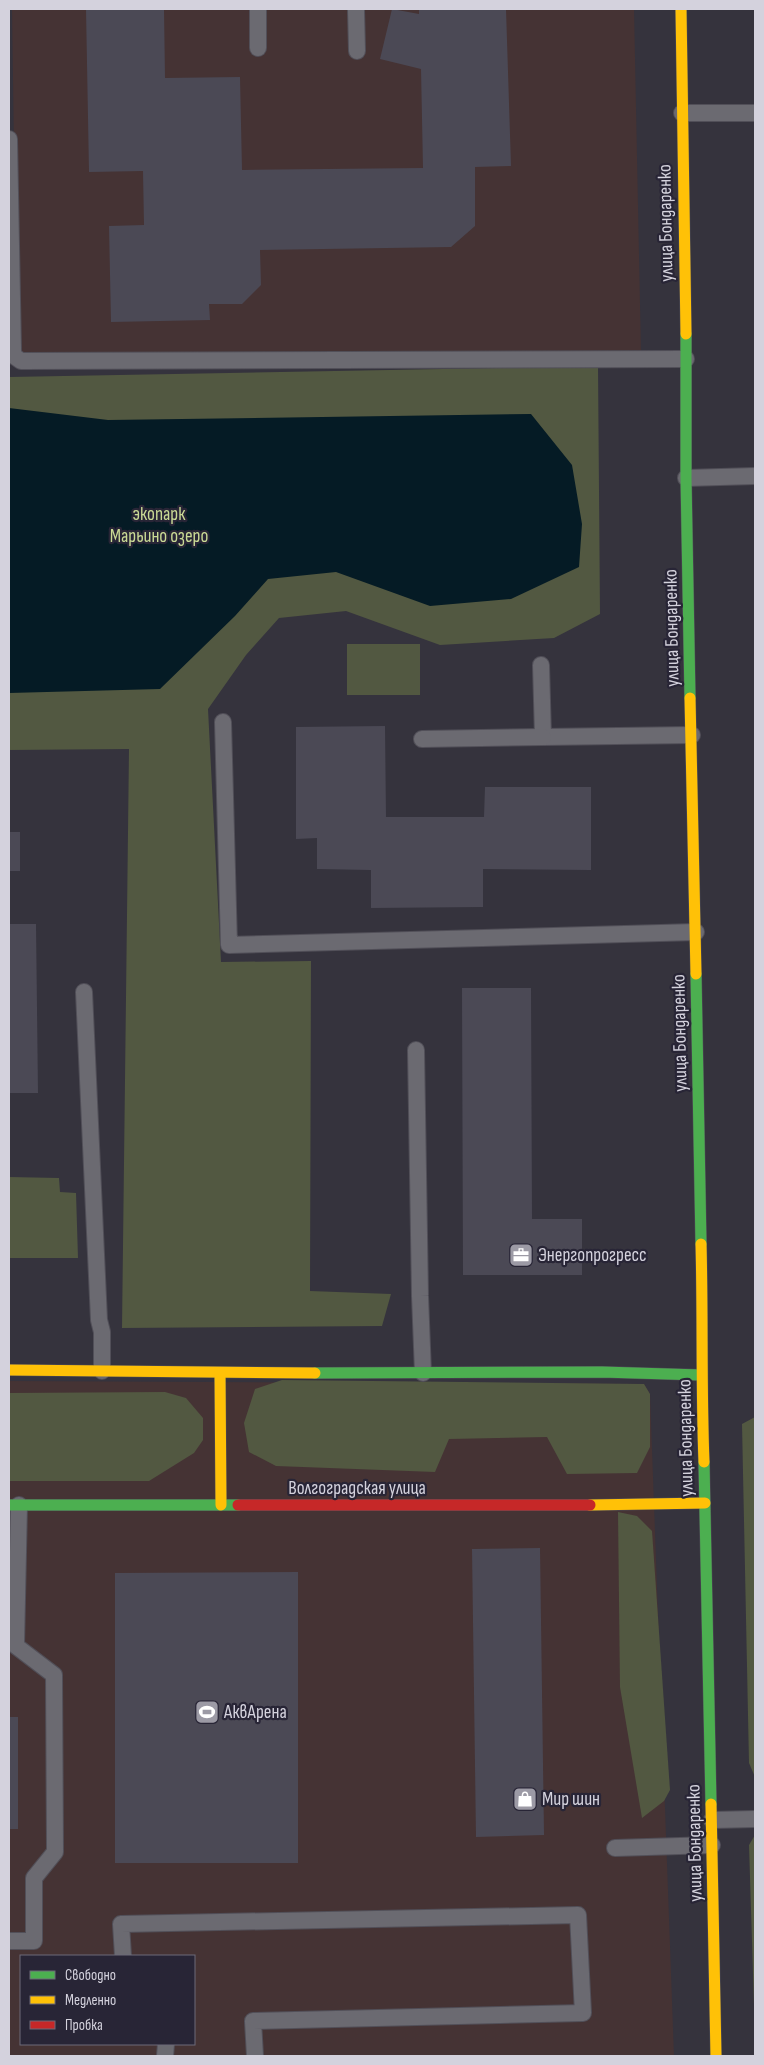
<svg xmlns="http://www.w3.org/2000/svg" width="764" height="2065" font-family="'Sofia Sans Condensed',sans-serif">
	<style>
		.commercial { fill: #453334; fill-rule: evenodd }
		.green { fill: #525841 }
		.water { fill: #051b25 }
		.building { fill: #4b4955 }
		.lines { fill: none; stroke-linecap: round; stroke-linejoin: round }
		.lane-casing { stroke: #514f58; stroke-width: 18 }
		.fast-casing { stroke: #514f58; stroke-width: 12 }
		.slow-casing { stroke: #514f58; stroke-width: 12 }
		.jam-casing { stroke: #514f58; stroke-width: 12 }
		.lane { stroke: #6b6a71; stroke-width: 16 }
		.fast { stroke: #4caf50; stroke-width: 11 }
		.slow { stroke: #ffc107; stroke-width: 11 }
		.jam { stroke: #c62828; stroke-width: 11 }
		.labels { text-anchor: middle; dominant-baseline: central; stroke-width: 4.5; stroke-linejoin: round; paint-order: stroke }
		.street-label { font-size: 19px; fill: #d4d2dd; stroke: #282536 }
		.park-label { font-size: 19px; fill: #cada95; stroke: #282536 }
		.poi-label { font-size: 19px; fill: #d4d2dd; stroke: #282536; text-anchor: start }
	</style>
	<rect width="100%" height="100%" fill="#35333d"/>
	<!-- commercial -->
	<g class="commercial">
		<polygon points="12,9 634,9 641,353 17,355"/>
		<path d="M9,1381L644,1384L650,1394L674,2056H9ZM21,1956H194V2044H21Z"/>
	</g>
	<!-- green -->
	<g class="green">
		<polygon points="598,366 600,614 554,638 440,645 346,611 279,618 246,655 208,709 221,962 311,961 310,1291 391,1294 382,1326 122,1328 129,749 9,750 9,377"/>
		<rect x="347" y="644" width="73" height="51"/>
		<polygon points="9,1177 59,1178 60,1192 76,1193 78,1258 9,1258"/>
		<polygon points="282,1380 644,1384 650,1394 650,1447 637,1473 567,1474 547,1437 449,1439 435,1472 276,1466 249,1452 244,1423 255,1389"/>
		<polygon points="165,1392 186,1398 203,1418 203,1440 194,1453 149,1481 9,1481 9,1393"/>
		<polygon points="755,1417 755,1777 749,1763 742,1424"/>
		<polygon points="618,1512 637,1516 652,1531 670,1790 664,1801 642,1818 620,1687"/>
		<polygon points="755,1835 755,2038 749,1845"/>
	</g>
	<!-- water -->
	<polygon class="water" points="9,408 108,420 531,414 572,465 582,524 579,567 511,599 430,606 336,572 268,579 235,616 160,689 9,693"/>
	<!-- building -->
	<g class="building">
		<polygon points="86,9 164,9 165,78 240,77 242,170 423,168 421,69 380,59 392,9 419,14 419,9 506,9 511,166 475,167 475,226 451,247 260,250 261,285 242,304 209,304 210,320 111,322 109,226 144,225 143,171 89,172"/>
		<polygon points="385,726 386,817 484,817 485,787 591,787 591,870 483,869 483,907 371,908 371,870 317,869 317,838 296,839 296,727"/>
		<rect x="9" y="832" width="11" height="39"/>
		<polygon points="9,924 36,924 38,1093 9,1093"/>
		<polygon points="462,988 531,988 532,1219 582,1219 582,1275 463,1275"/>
		<polygon points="540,1548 544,1835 476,1837 472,1549"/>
		<polygon points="298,1572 298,1863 115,1863 115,1573"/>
		<rect x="9" y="1717" width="9" height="112"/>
	</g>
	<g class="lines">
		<!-- lane casing -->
		<g class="lane-casing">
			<g id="lane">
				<polyline points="258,9 258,48"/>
				<polyline points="356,9 357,51"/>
				<polyline points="682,113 755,113"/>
				<polyline points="9,139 13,351 14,356 21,361 686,359"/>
				<polyline points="686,478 755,476"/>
				<polyline points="541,665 543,737 692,735"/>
				<polyline points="223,722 229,945 696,932"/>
				<polyline points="422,739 543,737"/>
				<polyline points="84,992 99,1320 102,1332 102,1371"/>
				<polyline points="416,1050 420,1296 423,1373"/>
				<polyline points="712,1820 755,1819"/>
				<polyline points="615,1848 712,1845"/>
				<polyline points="9,1941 34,1941 34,1878 55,1852 54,1675 16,1646 19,1505"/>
				<polyline points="123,1956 121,1924 578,1915 583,2013 253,2021 255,2056"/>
				<polyline points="165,2056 166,2044"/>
			</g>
		</g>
		<!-- fast casing -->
		<g class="fast-casing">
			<g id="fast">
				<polyline points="686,334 686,478 690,698"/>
				<polyline points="696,974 701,1244"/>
				<polyline points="315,1373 602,1372 701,1375"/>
				<polyline points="704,1462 711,1804"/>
				<polyline points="9,1505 238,1505"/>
			</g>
		</g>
		<!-- slow casing -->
		<g class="slow-casing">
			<g id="slow">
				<polyline points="681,9 686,334"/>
				<polyline points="690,698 696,974"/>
				<path d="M701,1244C703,1317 701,1389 704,1462"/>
				<polyline points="9,1370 315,1373"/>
				<polyline points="220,1373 221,1505"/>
				<polyline points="590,1505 705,1503"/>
				<polyline points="711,1804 716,2056"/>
			</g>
		</g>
		<!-- jam casing -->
		<g class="jam-casing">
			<polyline id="jam" points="238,1505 590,1505"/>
		</g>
		<!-- lane -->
		<use href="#lane" class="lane"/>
		<!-- fast -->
		<use href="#fast" class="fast"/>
		<!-- slow -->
		<use href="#slow" class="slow"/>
		<!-- jam -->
		<use href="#jam" class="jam"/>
	</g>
	<!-- icons -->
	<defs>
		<g id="office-square" transform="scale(1.25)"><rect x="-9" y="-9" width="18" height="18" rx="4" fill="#9c9aa5" stroke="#282536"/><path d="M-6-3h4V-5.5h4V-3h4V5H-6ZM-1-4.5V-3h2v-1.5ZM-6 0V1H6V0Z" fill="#fff"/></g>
		<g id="stadium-square" transform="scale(1.25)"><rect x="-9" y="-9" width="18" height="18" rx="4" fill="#9c9aa5" stroke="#282536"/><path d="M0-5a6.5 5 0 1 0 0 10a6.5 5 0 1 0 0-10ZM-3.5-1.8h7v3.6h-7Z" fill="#fff"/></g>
		<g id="shop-square" transform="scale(1.25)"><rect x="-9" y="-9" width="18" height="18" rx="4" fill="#9c9aa5" stroke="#282536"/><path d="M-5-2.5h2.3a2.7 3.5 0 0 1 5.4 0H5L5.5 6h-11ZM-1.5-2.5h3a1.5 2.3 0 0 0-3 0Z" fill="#fff"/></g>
	</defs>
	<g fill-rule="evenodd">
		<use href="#office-square" x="521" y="1255"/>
		<use href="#stadium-square" x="207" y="1712"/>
		<use href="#shop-square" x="525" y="1799"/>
	</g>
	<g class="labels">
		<!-- street labels -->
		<g class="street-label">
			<text transform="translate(666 223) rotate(-91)">улица Бондаренко</text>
			<text transform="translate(672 628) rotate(-91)">улица Бондаренко</text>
			<text transform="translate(680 1033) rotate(-91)">улица Бондаренко</text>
			<text transform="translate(686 1438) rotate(-91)">улица Бондаренко</text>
			<text x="357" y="1488">Волгоградская улица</text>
			<text transform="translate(695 1843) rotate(-91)">улица Бондаренко</text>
		</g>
		<!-- park labels -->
		<g class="park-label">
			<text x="159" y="514">экопарк<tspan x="159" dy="22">Марьино озеро</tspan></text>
		</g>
		<!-- poi labels -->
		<g class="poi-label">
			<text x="538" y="1255">Энергопрогресс</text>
			<text x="224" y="1712">АквАрена</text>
			<text x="542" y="1799">Мир шин</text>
		</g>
	</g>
	<!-- border -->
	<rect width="764" height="2065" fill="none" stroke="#d4d2dd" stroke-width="20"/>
	<!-- legend -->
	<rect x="20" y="1955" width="175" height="90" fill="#282536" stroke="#6d6a79"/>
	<rect x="30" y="1971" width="25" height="8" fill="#4caf50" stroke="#6d6a79"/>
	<text x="65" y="1980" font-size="15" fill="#d4d2dd">Свободно</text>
	<rect x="30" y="1996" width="25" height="8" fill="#ffc107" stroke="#6d6a79"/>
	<text x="65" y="2005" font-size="15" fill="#d4d2dd">Медленно</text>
	<rect x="30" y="2021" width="25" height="8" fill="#c62828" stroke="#6d6a79"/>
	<text x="65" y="2030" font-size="15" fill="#d4d2dd">Пробка</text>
</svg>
